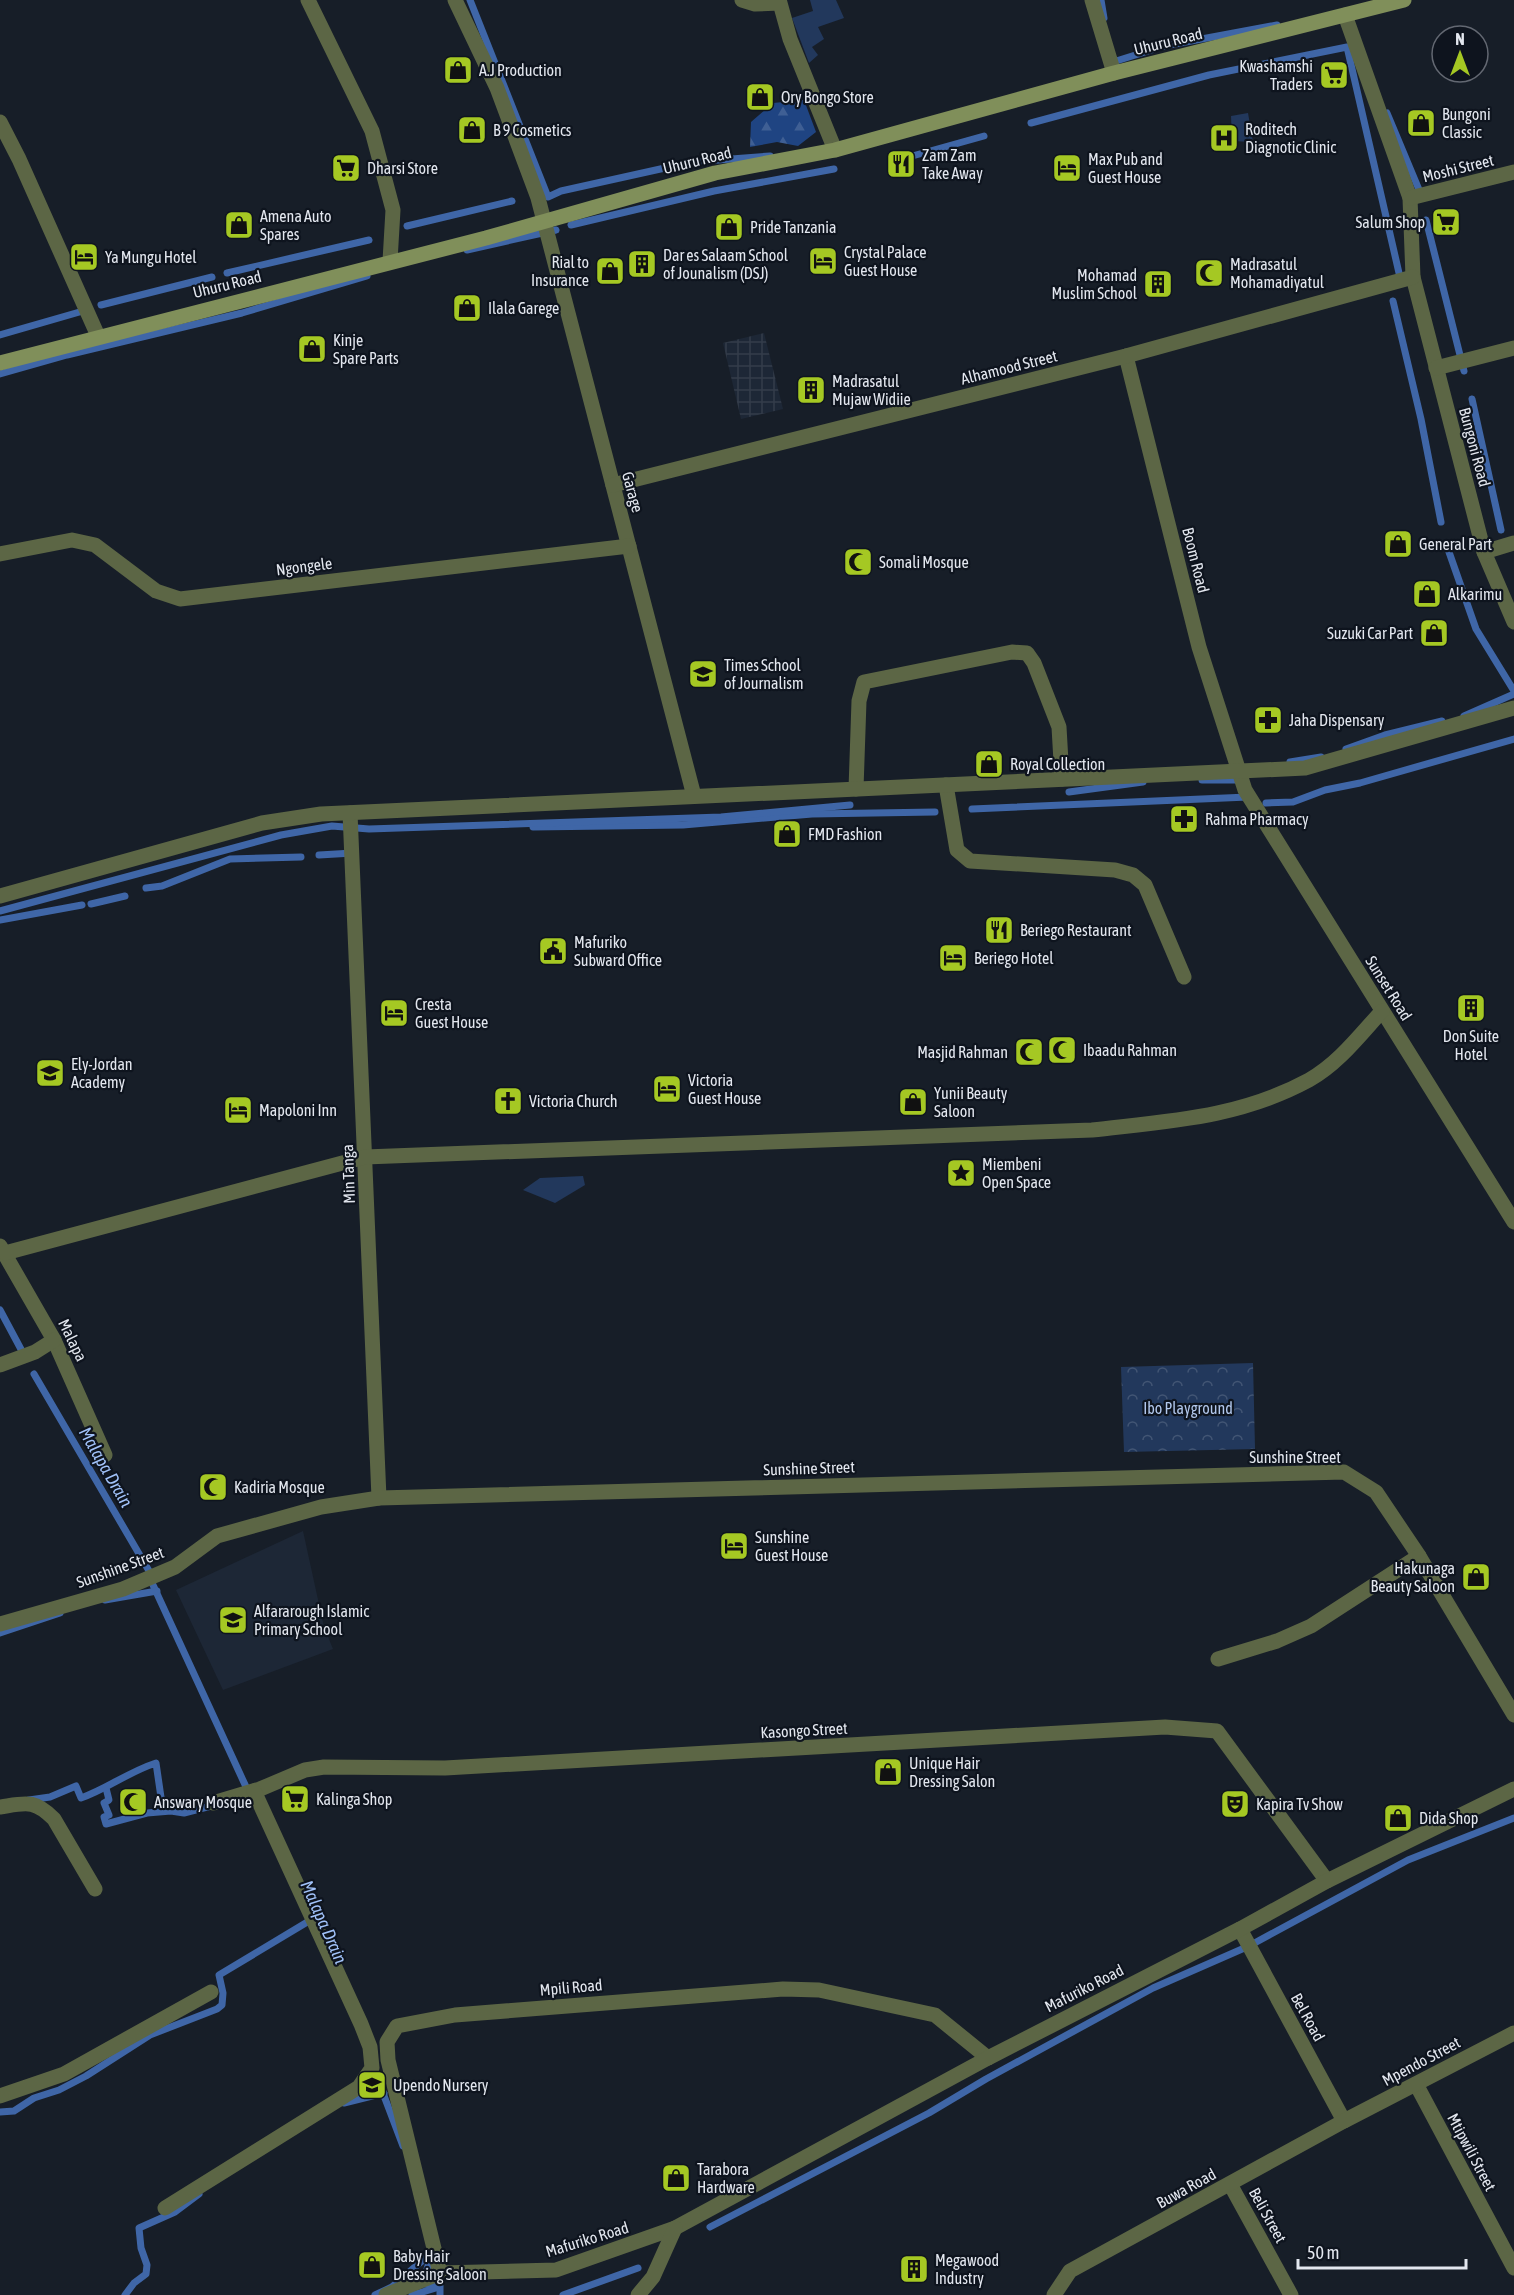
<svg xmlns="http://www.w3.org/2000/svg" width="1514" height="2295" font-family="'Asap Condensed',sans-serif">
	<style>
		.built { fill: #1d2736 }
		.industrial { fill: url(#industrial-grid) }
		.green { fill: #22385c }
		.forest { fill: url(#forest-firs) }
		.park { fill: url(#park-crowns) }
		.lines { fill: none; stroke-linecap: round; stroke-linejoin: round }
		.stream { stroke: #3f66a7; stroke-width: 7 }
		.minor { stroke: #5c6645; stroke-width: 15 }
		.secondary { stroke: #808f5a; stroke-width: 15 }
		.labels { text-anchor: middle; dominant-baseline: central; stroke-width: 4.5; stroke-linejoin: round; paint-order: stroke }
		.street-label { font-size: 16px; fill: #e3e7ef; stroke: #0e141e }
		.poi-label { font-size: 16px; fill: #e3e7ef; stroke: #0e141e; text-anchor: start }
		.park-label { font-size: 16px; fill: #b2c8ed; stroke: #0e141e }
		.water-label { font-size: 18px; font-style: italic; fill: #a1c2f9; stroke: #0e141e }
	</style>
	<defs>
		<pattern id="industrial-grid" width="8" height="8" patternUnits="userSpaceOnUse" patternTransform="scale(1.5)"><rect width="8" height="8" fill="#1d2736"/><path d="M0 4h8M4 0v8" fill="none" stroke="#333c4a"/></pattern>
		<pattern id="forest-firs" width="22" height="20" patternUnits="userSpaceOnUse" patternTransform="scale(1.5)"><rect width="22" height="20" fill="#1f4482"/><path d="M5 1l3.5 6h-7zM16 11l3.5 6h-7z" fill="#3f5f94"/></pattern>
		<pattern id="park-crowns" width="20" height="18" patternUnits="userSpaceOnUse" patternTransform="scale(1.5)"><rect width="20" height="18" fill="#22385c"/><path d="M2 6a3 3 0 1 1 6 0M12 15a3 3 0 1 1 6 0" fill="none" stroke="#425574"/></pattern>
	</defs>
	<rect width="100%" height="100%" fill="#171e28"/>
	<!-- built -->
	<polygon class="built" points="303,1531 324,1627 333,1649 223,1690 176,1590"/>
	<!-- industrial -->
	<polygon class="industrial" points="764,333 783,409 741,419 723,343"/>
	<!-- green -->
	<g class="green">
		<polygon points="810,0 836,0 844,18 818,27 824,39 812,47 818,55 809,63 792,18 813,11"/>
		<polygon points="1248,113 1253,142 1232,141 1231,116"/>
		<polygon points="583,1176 585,1185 555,1203 523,1190 540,1178"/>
	</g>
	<!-- forest -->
	<polygon class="forest" points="804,100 816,132 798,146 777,142 750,147 751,122 773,103"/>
	<!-- park -->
	<polygon class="park" points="1253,1363 1255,1449 1124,1452 1121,1367"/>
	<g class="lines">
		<!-- stream -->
		<g class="stream">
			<polyline points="470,0 548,197 561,191 692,162 770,156"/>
			<polyline points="1101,0 1104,18"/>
			<polyline points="1113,58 1113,62 1164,46 1277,25"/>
			<polyline points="1387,113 1420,192"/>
			<polyline points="1031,123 1209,75 1347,47 1399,273"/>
			<polyline points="898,160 984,136"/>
			<polyline points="1426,220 1464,371"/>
			<polyline points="571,225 714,191 834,169"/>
			<polyline points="407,226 512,201"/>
			<polyline points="467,250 556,230"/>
			<polyline points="227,273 369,240"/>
			<polyline points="1393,301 1421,419 1441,522"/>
			<polyline points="101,305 212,277"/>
			<polyline points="0,335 83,311"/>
			<polyline points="0,374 67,355 242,313 367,276"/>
			<polyline points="1472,399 1501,530"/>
			<polyline points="1449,552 1476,629 1514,691"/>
			<polyline points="1464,716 1514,694"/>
			<polyline points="1346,749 1385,735 1442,721"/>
			<polyline points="1290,762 1321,757"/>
			<polyline points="1202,780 1242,780"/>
			<polyline points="1069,792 1143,782"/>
			<polyline points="1266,803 1293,802 1325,790 1360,783 1514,739"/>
			<polyline points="972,809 1248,797"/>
			<polyline points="533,827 683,825 812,814 935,812"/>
			<polyline points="319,855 353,853"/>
			<polyline points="146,888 162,886 230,859 301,857"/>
			<polyline points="91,904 125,896"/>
			<polyline points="0,911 281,835 332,826 369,829 721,817 850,805"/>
			<polyline points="0,920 82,905"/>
			<polyline points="0,1310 23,1353 22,1357"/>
			<polyline points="34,1374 152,1576"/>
			<polyline points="153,1585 247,1789"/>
			<polyline points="105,1600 157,1591"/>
			<polyline points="0,1633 60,1613"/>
			<polyline points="106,1788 109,1800 104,1803 109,1815 104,1817 106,1824 147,1813 171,1811 184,1813 215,1805"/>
			<path d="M29,1800L50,1797L76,1786L81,1798C107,1789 128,1772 156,1763L163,1811"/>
			<polyline points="375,2072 403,2146"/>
			<polyline points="344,2103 384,2093"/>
			<polyline points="0,2112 14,2111 34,2098 59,2090 86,2076 150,2035 217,2009 222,2005 223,1993 219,1975 309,1921"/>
			<polyline points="710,2227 929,2113 986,2079 1153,1988 1249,1946 1408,1860 1514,1818"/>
			<path d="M430,2255C430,2266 423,2274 425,2284L440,2286V2295"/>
			<polyline points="125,2295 134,2283 146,2274 147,2265 141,2248 139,2228 175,2212 199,2194"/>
			<polyline points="375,2295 392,2287 430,2254"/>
			<polyline points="412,2295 436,2288"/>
			<polyline points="563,2295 638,2268"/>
		</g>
		<!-- minor -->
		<g class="minor">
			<polyline points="308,0 372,131 393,210 390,261"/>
			<polyline points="455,0 497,88 538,198 694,796"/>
			<polyline points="742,0 755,4 780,3 790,39 835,150"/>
			<polyline points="1092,0 1114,73"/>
			<polyline points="1345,15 1410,198 1413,277 1484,552 1514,622"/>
			<polyline points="0,122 19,159 98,336"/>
			<polyline points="1410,198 1514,172"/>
			<polyline points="1126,356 1199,647 1245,790 1514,1222"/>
			<polyline points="1436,368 1514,348"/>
			<polyline points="613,485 1126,356 1413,277"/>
			<polyline points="1484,552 1514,543"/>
			<polyline points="0,554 72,540 95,545 156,591 180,599 629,546"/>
			<polyline points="946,785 957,850 970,861 1115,870 1133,875 1145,885 1184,977"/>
			<polyline points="856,789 859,701 864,682 1012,652 1027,653 1034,663 1059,727 1062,779"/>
			<polyline points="350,813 379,1498"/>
			<polyline points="0,896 262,823 321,814 1305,768 1514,708"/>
			<polyline points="0,1246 54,1340 105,1455"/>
			<path d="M5,1253L365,1157L1092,1130C1169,1121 1239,1118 1309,1080C1338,1064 1360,1035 1382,1011"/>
			<polyline points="0,1365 35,1352 54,1340"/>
			<polyline points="0,1624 123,1589 175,1567 217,1536 321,1507 379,1498 1344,1472 1376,1492 1419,1556 1514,1715"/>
			<polyline points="1218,1659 1277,1641 1311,1626 1419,1556"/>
			<polyline points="213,1803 260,1789 305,1770 324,1767 445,1768 1165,1727 1217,1731 1327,1881"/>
			<path d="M0,1807C26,1803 34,1799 54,1819L95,1889"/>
			<polyline points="1240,1929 1344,2121"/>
			<polyline points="1416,2084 1514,2268"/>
			<polyline points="0,2096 64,2074 211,1992"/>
			<polyline points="1230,2184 1291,2295"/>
			<polyline points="165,2208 359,2087 372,2068 370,2047 361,2024 254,1791"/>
			<polyline points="440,2273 388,2060 387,2042 397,2026 455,2015 783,1989 819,1990 935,2015 988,2058"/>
			<polyline points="386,2295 440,2273 556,2270 675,2228 988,2058 1240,1929 1327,1881 1514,1789"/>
			<polyline points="638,2295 653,2277 675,2228"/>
			<polyline points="1054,2295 1070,2271 1344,2121 1514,2033"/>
		</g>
		<!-- secondary -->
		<polyline class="secondary" points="0,363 486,238 715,173 835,150 1114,73 1404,0"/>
	</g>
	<!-- icons -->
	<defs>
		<g id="shop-square" transform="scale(1.5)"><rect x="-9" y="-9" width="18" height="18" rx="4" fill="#a5c823" stroke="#0e141e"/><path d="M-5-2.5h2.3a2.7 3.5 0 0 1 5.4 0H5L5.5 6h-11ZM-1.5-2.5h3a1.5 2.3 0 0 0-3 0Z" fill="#111"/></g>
		<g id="supermarket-square" transform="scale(1.5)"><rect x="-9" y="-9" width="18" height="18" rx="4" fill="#a5c823" stroke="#0e141e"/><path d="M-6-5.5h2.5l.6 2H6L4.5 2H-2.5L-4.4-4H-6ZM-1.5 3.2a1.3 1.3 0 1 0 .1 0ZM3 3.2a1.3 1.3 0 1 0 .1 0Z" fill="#111"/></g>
		<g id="hospital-square" transform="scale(1.5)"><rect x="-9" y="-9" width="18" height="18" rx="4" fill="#a5c823" stroke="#0e141e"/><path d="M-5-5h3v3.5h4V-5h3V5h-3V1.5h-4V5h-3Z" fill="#111"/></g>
		<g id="restaurant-square" transform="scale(1.5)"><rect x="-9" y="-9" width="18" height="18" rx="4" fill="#a5c823" stroke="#0e141e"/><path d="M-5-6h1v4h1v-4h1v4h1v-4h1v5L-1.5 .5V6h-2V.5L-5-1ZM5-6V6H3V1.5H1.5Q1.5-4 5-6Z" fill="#111"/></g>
		<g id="hotel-square" transform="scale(1.5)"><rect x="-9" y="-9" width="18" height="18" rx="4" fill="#a5c823" stroke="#0e141e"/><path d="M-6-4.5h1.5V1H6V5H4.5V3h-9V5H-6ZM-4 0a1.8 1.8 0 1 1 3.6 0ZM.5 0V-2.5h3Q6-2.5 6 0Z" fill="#111"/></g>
		<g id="building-square" transform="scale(1.5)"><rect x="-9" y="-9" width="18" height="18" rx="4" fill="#a5c823" stroke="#0e141e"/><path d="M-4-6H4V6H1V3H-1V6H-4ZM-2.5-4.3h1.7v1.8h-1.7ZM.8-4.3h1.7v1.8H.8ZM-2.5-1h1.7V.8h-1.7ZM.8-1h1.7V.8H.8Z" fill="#111"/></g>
		<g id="mosque-square" transform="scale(1.5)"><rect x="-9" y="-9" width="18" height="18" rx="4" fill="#a5c823" stroke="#0e141e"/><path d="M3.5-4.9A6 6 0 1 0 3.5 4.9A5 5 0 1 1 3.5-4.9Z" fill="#111"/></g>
		<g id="school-square" transform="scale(1.5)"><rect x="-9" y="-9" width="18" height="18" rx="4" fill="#a5c823" stroke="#0e141e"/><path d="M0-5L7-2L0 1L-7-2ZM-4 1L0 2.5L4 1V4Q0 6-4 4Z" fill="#111"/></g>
		<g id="pharmacy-square" transform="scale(1.5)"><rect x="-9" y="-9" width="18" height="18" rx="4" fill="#a5c823" stroke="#0e141e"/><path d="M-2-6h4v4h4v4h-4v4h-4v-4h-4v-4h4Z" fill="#111"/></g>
		<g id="civic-square" transform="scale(1.5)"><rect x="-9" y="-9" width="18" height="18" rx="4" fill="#a5c823" stroke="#0e141e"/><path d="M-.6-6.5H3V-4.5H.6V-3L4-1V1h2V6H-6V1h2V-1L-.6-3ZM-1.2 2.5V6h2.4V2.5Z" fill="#111"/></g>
		<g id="church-square" transform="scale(1.5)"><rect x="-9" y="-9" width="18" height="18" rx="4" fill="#a5c823" stroke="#0e141e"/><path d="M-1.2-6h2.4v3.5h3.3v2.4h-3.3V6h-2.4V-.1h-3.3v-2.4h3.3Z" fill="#111"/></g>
		<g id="sight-square" transform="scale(1.5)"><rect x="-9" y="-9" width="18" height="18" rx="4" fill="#a5c823" stroke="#0e141e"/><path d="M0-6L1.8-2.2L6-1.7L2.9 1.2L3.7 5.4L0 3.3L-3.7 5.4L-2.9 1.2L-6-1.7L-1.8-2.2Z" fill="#111"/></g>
		<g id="theatre-square" transform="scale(1.5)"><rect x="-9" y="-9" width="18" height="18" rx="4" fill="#a5c823" stroke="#0e141e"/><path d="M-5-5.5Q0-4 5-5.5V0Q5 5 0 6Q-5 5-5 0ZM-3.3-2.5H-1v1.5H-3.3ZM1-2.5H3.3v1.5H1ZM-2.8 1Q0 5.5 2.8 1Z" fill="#111"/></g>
	</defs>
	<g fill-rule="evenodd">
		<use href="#shop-square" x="458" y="70"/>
		<use href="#supermarket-square" x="1334" y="75"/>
		<use href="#shop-square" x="760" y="97"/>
		<use href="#shop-square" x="1421" y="123"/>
		<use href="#shop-square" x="472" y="130"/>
		<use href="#hospital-square" x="1224" y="138"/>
		<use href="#restaurant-square" x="901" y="164"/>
		<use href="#supermarket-square" x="346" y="168"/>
		<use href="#hotel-square" x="1067" y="168"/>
		<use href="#supermarket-square" x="1446" y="222"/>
		<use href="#shop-square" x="239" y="225"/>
		<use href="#shop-square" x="729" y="227"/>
		<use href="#hotel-square" x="84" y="257"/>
		<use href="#hotel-square" x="823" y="261"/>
		<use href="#building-square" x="642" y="264"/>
		<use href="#shop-square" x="610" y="271"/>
		<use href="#mosque-square" x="1209" y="273"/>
		<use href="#building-square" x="1158" y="284"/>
		<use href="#shop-square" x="467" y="308"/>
		<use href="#shop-square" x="312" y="349"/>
		<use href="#building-square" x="811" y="390"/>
		<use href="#shop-square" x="1398" y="544"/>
		<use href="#mosque-square" x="858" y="562"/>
		<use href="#shop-square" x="1427" y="594"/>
		<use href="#shop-square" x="1434" y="633"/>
		<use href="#school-square" x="703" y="674"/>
		<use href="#pharmacy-square" x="1268" y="720"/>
		<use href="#shop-square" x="989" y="764"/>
		<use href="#pharmacy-square" x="1184" y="819"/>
		<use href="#shop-square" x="787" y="834"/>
		<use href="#restaurant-square" x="999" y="930"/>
		<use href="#civic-square" x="553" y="951"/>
		<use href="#hotel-square" x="953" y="958"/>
		<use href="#building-square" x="1471" y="1008"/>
		<use href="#hotel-square" x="394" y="1013"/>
		<use href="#mosque-square" x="1062" y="1050"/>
		<use href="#mosque-square" x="1029" y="1052"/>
		<use href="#school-square" x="50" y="1073"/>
		<use href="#hotel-square" x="667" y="1089"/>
		<use href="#church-square" x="508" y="1101"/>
		<use href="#shop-square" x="913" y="1102"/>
		<use href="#hotel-square" x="238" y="1110"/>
		<use href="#sight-square" x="961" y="1173"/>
		<use href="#mosque-square" x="213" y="1487"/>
		<use href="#hotel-square" x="734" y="1546"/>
		<use href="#shop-square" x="1476" y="1577"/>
		<use href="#school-square" x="233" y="1620"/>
		<use href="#shop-square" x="888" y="1772"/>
		<use href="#supermarket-square" x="295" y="1799"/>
		<use href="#mosque-square" x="133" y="1802"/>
		<use href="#theatre-square" x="1235" y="1804"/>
		<use href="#shop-square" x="1398" y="1818"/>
		<use href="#school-square" x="372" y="2085"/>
		<use href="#shop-square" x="676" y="2178"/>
		<use href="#shop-square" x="372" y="2265"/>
		<use href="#building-square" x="914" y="2269"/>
	</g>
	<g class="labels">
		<!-- street labels -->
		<g class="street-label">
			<text transform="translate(1168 41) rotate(-14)">Uhuru Road</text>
			<text transform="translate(697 160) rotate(-14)">Uhuru Road</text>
			<text transform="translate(1458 168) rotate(-14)">Moshi Street</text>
			<text transform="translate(227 284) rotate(-14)">Uhuru Road</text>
			<text transform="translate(1009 367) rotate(-14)">Alhamood Street</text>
			<text transform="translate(1475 447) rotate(75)">Bungoni Road</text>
			<text transform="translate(633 492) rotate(75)">Garage</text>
			<text transform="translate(1196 560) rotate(76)">Boom Road</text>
			<text transform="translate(304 566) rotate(-7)">Ngongele</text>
			<text transform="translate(1389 988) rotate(58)">Sunset Road</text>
			<text transform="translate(348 1174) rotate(-92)">Min Tanga</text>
			<text transform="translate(73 1340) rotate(64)">Malapa</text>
			<text x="1295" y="1457">Sunshine Street</text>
			<text transform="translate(809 1468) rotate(-2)">Sunshine Street</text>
			<text transform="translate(120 1567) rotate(-20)">Sunshine Street</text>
			<text transform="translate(804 1730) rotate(-3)">Kasongo Street</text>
			<text transform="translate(571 1987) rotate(-5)">Mpili Road</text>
			<text transform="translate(1084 1988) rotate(-27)">Mafuriko Road</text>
			<text transform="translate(1308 2017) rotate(61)">Bel Road</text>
			<text transform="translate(1421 2061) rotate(-28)">Mpendo Street</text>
			<text transform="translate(1472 2152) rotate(62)">Mtipwili Street</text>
			<text transform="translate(1186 2188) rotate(-29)">Buwa Road</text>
			<text transform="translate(1268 2215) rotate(61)">Beli Street</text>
			<text transform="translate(587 2239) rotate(-17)">Mafuriko Road</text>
		</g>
		<!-- poi labels -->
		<g class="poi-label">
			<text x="1313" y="66" text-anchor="end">Kwashamshi<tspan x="1313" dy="18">Traders</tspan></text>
			<text x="479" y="70">A.J Production</text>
			<text x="781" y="97">Ory Bongo Store</text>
			<text x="1442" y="114">Bungoni<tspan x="1442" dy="18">Classic</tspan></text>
			<text x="1245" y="129">Roditech<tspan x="1245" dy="18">Diagnotic Clinic</tspan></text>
			<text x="493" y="130">B 9 Cosmetics</text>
			<text x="922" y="155">Zam Zam<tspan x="922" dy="18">Take Away</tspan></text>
			<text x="1088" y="159">Max Pub and<tspan x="1088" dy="18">Guest House</tspan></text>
			<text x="367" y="168">Dharsi Store</text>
			<text x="260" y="216">Amena Auto<tspan x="260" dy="18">Spares</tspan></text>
			<text x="1425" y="222" text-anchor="end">Salum Shop</text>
			<text x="750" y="227">Pride Tanzania</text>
			<text x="844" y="252">Crystal Palace<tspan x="844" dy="18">Guest House</tspan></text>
			<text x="663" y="255">Dar es Salaam School<tspan x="663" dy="18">of Jounalism (DSJ)</tspan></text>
			<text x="105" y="257">Ya Mungu Hotel</text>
			<text x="589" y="262" text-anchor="end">Rial to<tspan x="589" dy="18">Insurance</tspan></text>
			<text x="1230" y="264">Madrasatul<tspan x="1230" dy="18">Mohamadiyatul</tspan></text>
			<text x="1137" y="275" text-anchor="end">Mohamad<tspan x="1137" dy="18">Muslim School</tspan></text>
			<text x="488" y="308">Ilala Garege</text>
			<text x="333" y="340">Kinje<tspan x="333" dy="18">Spare Parts</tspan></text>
			<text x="832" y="381">Madrasatul<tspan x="832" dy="18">Mujaw Widiie</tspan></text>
			<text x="1419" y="544">General Part</text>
			<text x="879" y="562">Somali Mosque</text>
			<text x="1448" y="594">Alkarimu</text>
			<text x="1413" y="633" text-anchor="end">Suzuki Car Part</text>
			<text x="724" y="665">Times School<tspan x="724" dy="18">of Journalism</tspan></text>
			<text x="1289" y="720">Jaha Dispensary</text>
			<text x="1010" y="764">Royal Collection</text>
			<text x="1205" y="819">Rahma Pharmacy</text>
			<text x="808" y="834">FMD Fashion</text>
			<text x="1020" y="930">Beriego Restaurant</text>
			<text x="574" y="942">Mafuriko<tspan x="574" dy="18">Subward Office</tspan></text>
			<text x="974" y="958">Beriego Hotel</text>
			<text x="415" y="1004">Cresta<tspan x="415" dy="18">Guest House</tspan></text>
			<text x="1471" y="1036" text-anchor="middle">Don Suite<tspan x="1471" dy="18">Hotel</tspan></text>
			<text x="1083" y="1050">Ibaadu Rahman</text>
			<text x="1008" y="1052" text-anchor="end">Masjid Rahman</text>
			<text x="71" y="1064">Ely-Jordan<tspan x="71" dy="18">Academy</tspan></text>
			<text x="688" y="1080">Victoria<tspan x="688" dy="18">Guest House</tspan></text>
			<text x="934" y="1093">Yunii Beauty<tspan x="934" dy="18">Saloon</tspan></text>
			<text x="529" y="1101">Victoria Church</text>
			<text x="259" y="1110">Mapoloni Inn</text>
			<text x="982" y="1164">Miembeni<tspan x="982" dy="18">Open Space</tspan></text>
			<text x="234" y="1487">Kadiria Mosque</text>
			<text x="755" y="1537">Sunshine<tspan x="755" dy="18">Guest House</tspan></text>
			<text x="1455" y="1568" text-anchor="end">Hakunaga<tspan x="1455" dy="18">Beauty Saloon</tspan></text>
			<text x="254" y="1611">Alfararough Islamic<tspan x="254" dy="18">Primary School</tspan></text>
			<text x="909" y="1763">Unique Hair<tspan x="909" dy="18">Dressing Salon</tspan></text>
			<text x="316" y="1799">Kalinga Shop</text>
			<text x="154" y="1802">Answary Mosque</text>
			<text x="1256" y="1804">Kapira Tv Show</text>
			<text x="1419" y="1818">Dida Shop</text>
			<text x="393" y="2085">Upendo Nursery</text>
			<text x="697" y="2169">Tarabora<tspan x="697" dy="18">Hardware</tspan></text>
			<text x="393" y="2256">Baby Hair<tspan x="393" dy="18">Dressing Saloon</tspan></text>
			<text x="935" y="2260">Megawood<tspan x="935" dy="18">Industry</tspan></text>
		</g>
		<!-- park labels -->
		<g class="park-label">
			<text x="1188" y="1408">Ibo Playground</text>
		</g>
		<!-- water labels -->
		<g class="water-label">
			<text transform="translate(106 1467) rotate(60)">Malapa Drain</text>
			<text transform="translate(324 1922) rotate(66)">Malapa Drain</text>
		</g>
	</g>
	<!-- north arrow -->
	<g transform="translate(1460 54)"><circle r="28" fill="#0e141e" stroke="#636872" stroke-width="1.5"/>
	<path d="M0-4.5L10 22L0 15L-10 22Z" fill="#a5c823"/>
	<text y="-9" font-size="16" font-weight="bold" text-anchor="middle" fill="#e3e7ef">N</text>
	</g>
	<!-- scale -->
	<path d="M1298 2259v9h168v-9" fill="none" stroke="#e3e7ef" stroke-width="3"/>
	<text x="1307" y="2259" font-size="18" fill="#e3e7ef" stroke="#0e141e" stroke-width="4.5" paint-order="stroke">50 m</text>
</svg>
